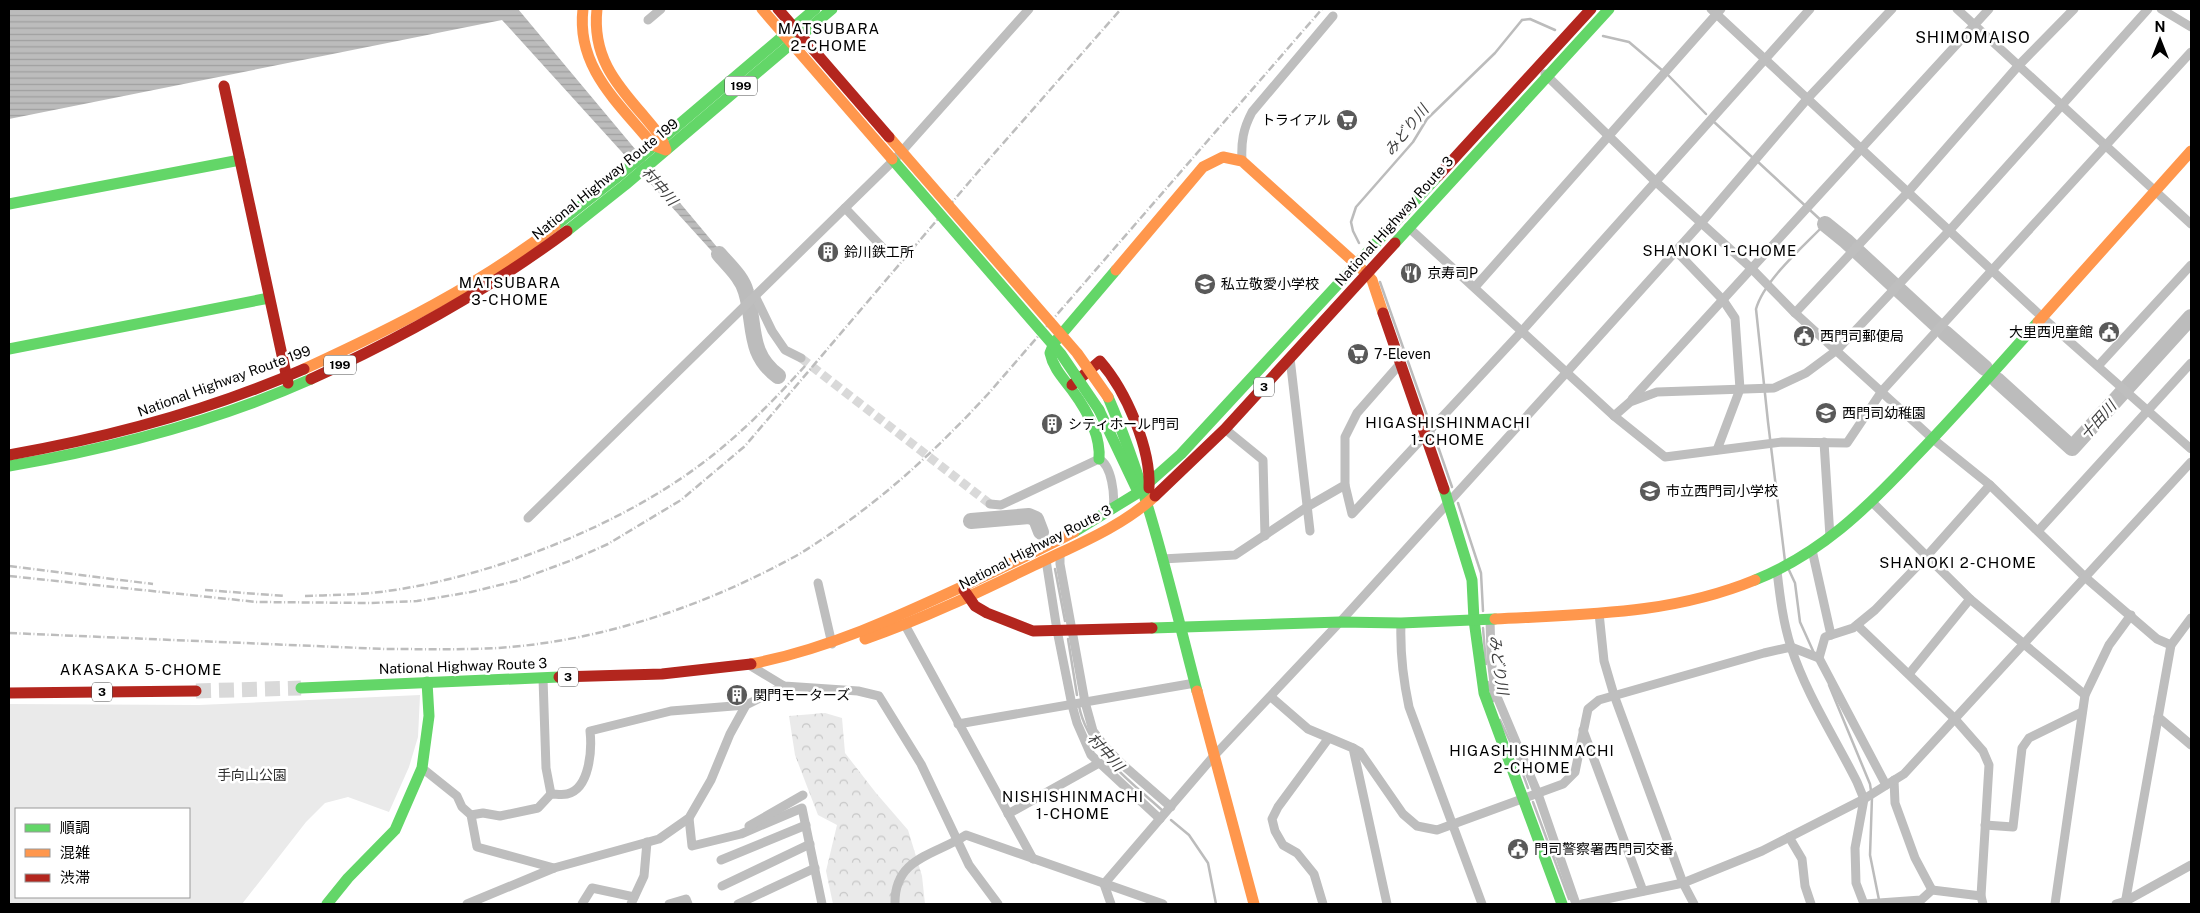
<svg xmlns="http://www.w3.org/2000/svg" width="2200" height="913" font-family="'Public Sans','Noto Sans JP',sans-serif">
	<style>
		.forest { fill: url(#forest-crowns) }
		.park { fill: #eaeaea; fill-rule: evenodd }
		.water { fill: url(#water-rules) }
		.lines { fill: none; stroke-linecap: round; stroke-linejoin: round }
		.stream { stroke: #bcbcbc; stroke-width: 2.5 }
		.river { stroke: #bcbcbc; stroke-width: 16 }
		.street-tunnel { stroke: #d9d9d9; stroke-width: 9; stroke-dasharray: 9 4.5; stroke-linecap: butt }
		.highway-tunnel { stroke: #d9d9d9; stroke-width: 15; stroke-dasharray: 15 8; stroke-linecap: butt }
		.street { stroke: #bebebe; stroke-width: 9 }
		.fast { stroke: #63d668; stroke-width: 11 }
		.slow { stroke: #ff974d; stroke-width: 11 }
		.jam { stroke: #b3261e; stroke-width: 11 }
		.rail { stroke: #bdbdbd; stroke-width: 2.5; stroke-dasharray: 8 2.5 1 2.5; stroke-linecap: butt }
		.fast-bridge { stroke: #63d668; stroke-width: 11 }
		.slow-bridge { stroke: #ff974d; stroke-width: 11 }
		.jam-bridge { stroke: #b3261e; stroke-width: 11 }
		.labels { text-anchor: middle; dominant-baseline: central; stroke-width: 5; stroke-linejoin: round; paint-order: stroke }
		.shield { fill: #fff; stroke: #4c4c4c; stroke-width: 1 }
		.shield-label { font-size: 12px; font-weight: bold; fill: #000 }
		.poi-label { font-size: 14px; fill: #000; stroke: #fff; text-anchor: start }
		.street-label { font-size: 14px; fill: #000; stroke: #fff }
		.park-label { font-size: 14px; fill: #2f2f2f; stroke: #fff }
		.neighbourhood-label { font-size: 15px; letter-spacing: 1px; fill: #000; stroke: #fff }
		.water-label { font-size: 15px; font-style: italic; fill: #404040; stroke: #fff }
		.quarter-label { font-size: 16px; letter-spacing: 1px; fill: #000; stroke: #fff }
	</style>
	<defs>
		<pattern id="forest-crowns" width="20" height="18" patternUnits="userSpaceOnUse" patternTransform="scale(1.25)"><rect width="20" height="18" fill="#eaeaea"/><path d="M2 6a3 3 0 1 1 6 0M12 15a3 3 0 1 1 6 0" fill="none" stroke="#c7c7c7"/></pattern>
		<pattern id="water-rules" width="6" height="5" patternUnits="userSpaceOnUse" patternTransform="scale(1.25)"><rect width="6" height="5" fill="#bcbcbc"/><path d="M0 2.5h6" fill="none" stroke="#a0a0a0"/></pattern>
	</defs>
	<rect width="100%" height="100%" fill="#fff"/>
	<!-- forest -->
	<polygon class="forest" points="825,713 842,718 845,753 876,793 908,830 922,876 925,904 833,904 826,871 837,825 818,815 795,755 789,716"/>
	<!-- park -->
	<path class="park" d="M420,695L418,737L409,767L389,812L348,797L325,803L306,822L242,904H9V704L199,705ZM16,809H189V897H16Z"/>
	<!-- water -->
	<polygon class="water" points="9,9 518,9 732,265 734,270 728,269 502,20 9,119"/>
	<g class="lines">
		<!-- stream -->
		<g class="stream">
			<polyline points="1522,20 1530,19 1555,30"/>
			<polyline points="1603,36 1629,42 1663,71"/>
			<polyline points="1667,74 1706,114"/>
			<polyline points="1713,121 1753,158"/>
			<path d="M1757,161L1825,224C1804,246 1764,280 1756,309L1768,422L1785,561"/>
			<polyline points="1359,243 1353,231 1351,222 1356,207 1413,142 1427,119 1495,53 1522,20"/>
			<polyline points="1380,282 1431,427"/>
			<polyline points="1433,432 1452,487"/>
			<polyline points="1458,503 1481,573 1483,611"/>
			<polyline points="1788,568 1795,583 1800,622 1814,653"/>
			<polyline points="1055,569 1065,621"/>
			<polyline points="1483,628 1486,664"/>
			<polyline points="1068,639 1077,695"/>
			<polyline points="1488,682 1493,701"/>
			<polyline points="1829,685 1870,784 1871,791"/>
			<path d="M1079,706C1088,751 1130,781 1163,811"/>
			<polyline points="1500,720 1515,752 1528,788"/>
			<polyline points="1872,797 1870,855 1879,900"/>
			<polyline points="1533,802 1569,899"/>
			<polyline points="1171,820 1189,835 1208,863 1216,904"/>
		</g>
		<!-- river -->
		<g class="river">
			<polyline points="1825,224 1846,241 1937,325"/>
			<path d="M719,254C729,266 742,277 746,292C756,325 747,353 778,376"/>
			<polyline points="1945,333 1985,368"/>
			<polyline points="1997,380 2072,448 2191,317"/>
			<polyline points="971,521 1029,516 1036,519 1041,532"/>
		</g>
		<!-- street-tunnel -->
		<polyline class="street-tunnel" points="801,358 990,504"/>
		<!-- highway-tunnel -->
		<polyline class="highway-tunnel" points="196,691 301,688"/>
		<!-- street -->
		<g class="street">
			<polyline points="1711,9 2042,317 2191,449"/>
			<polyline points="1957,9 2191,224"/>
			<polyline points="2161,9 2191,27"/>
			<polyline points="648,20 661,9"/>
			<polyline points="1545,74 1656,182 1751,268 1795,313 1933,439 1990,485 2086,578 2157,639 2171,645"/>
			<path d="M1242,161C1241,142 1243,129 1252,112L1333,16"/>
			<polyline points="845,208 883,248"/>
			<polyline points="1408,227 1614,416 1630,402 1657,392 1774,388 1806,373 1837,350 1949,231 2148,9"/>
			<polyline points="1676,251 1723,300 1735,318 1740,389 1717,450"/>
			<polyline points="1475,287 1721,9"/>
			<polyline points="755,296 772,331 785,350 801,358"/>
			<polyline points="1795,313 1908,192 2019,65 2074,9"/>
			<polyline points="1290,358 1310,531"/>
			<polyline points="2098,366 2191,265"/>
			<polyline points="1632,399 1989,9"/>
			<polyline points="1614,416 1665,457 1782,442 1847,443 1882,391 2191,52"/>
			<polyline points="1225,429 1263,460 1265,536"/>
			<polyline points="1824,442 1830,537"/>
			<polyline points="1345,485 1352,514 1522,331 1810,9"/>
			<polyline points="1872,502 1970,599 2085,695"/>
			<path d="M990,504L1001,505L1099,459C1112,465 1115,496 1113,509"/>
			<polyline points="528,518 895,159 1029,9"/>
			<polyline points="2038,531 2191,363"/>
			<polyline points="1812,550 1831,635"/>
			<polyline points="1060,553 1060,564 1085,702 1093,731 1106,748 1124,766 1171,807"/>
			<polyline points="1162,559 1235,555 1307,507 1345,485 1345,437 1357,413 1400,364"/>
			<polyline points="1046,560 1057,630 1072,705 1077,723 1091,755 1160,819"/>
			<path d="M1777,571C1780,597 1783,622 1791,647C1806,694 1835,738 1857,782L1864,799L1855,848L1856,883L1864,904"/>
			<polyline points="818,583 832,644"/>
			<polyline points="1599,613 1604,661 1614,695 1683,883 1694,904"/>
			<polyline points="1490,619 1491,658 1495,692 1538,794 1576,904"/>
			<path d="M1401,623C1400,651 1403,679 1409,707L1482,904"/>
			<polyline points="905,625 1033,859"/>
			<polyline points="1857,625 1954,718 1983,751 1989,765 1981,896 1983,904"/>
			<polyline points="1819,658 1886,785"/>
			<polyline points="749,665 784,686 858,691 879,696 921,764 969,865 998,904"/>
			<polyline points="1909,674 1970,599"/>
			<polyline points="543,678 546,768 551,794"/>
			<polyline points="1271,697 1308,729 1353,748 1387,904"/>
			<polyline points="2158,717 2191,745"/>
			<polyline points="958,724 1195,683"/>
			<polyline points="1583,730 1643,891"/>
			<polyline points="1353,748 1360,752 1403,814 1417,826 1437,830 1563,784 1575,772 1588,709 1599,700 1764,653 1791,647 1819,658 1825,637 1853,628 1875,610 1926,557 1990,485"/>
			<polyline points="422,768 457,796 462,807 471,815 477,847 554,868"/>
			<polyline points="1894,780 1895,803 1915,858 1932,890"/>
			<polyline points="1008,814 1099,763"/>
			<path d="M471,815L483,813L500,816L538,808L551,794C556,794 562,795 567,794C590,789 592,749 590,731L671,711L746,705"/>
			<polyline points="689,818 692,846 741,834 802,808 822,904"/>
			<polyline points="1985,825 2013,827 2022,748 2029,738 2082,712"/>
			<polyline points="749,826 803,795"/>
			<polyline points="1789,837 1802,859 1805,886 1811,904"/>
			<polyline points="721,860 806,825"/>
			<polyline points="1104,884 1213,757 1340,622 1566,373 1702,222 1808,98 1892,9"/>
			<polyline points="1104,884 1111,904"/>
			<polyline points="722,886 810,844"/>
			<polyline points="467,904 554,868 659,839 689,818 711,780 730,734 746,705 784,686"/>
			<polyline points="582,904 592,888 634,897"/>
			<polyline points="631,904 644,876 647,842"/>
			<polyline points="669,904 686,899 688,904"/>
			<polyline points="738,904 815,868"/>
			<path d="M895,904C894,857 936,855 966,835L1163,904"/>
			<polyline points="1323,904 1314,874 1297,853 1283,845 1275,831 1272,819 1278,807 1328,739"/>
			<polyline points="1582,904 1683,883 1762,851 1864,799 1904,774 2191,462"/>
			<polyline points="1865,904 1921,900 1932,890 1981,896"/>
			<polyline points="2055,904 2085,695 2109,645 2131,615"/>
			<polyline points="2116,904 2126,901 2191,865"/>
			<polyline points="2125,904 2171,645 2191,618"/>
		</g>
		<!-- fast -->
		<g class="fast">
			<polyline points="9,204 240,160"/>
			<polyline points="555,226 616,178 815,9"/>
			<polyline points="567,231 625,185 832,9"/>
			<polyline points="1395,243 1609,9"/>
			<polyline points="9,349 269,298"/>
			<path d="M1108,397C1149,491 1171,592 1197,691"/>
			<polyline points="1099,410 1138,492"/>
			<path d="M1099,459C1101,435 1086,409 1072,390C1063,378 1053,368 1050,353L1054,343L1116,270"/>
			<path d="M9,466C113,448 215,422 311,379"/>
			<polyline points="1444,489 1472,580 1474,620 1484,693 1562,904"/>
			<polyline points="1074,532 1136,494 1181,454 1438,176"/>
			<path d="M1755,580C1820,554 1866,509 1913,459C1956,415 1997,368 2038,322"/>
			<polyline points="1152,628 1340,622 1401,623 1495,619"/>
			<polyline points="301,688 559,677"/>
			<polyline points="327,904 348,878 395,830 422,768 429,716 427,682"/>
		</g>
		<!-- slow -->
		<g class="slow">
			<path d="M583,9C576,68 619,103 653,145L666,150C662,136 652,126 643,115C614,82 592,55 597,9"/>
			<polyline points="1116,270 1203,167 1223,157 1242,161 1366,273 1372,280 1383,313"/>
			<polyline points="2038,322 2191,151"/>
			<path d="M304,369C391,329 480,285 555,226"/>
			<path d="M1495,619C1585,614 1670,615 1755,580"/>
			<path d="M865,639C926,618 985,589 1043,561C1081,543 1124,525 1155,496"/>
			<path d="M751,664C828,649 897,617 968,584C1003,567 1039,550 1074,532"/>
			<polyline points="1197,691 1254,904"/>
		</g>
		<!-- jam -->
		<g class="jam">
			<polyline points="224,86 288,383"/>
			<polyline points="1438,176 1591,9"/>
			<polyline points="1383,313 1444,489"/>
			<path d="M311,379C401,338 488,290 567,231"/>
			<path d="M1072,385L1100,361C1126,391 1151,448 1149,488"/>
			<path d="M9,455C111,437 209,411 304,369"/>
			<polyline points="1155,496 1225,429 1395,243"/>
			<polyline points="964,590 975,606 987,613 1033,631 1152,628"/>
			<polyline points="559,677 662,674 751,664"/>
			<polyline points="9,693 196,691"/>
		</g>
		<!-- rail -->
		<g class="rail">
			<polyline points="9,566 153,584"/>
			<polyline points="9,576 257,602 371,603 417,601 471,592 516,581 572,560 608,544 681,500 745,446 977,173 1121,9"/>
			<polyline points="205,590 285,596"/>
			<path d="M305,596C330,595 355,595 380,592C486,579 619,527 704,462C741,434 774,400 805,366"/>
			<path d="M9,633L385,649C422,649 460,650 498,648C601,641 702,607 792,558C804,552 816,543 827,536C888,495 939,447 988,394L1322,9"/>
		</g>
		<!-- fast-bridge -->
		<polyline class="fast-bridge" points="892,159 1061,354 1099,410"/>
		<!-- slow-bridge -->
		<g class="slow-bridge">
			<polyline points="762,9 892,159"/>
			<polyline points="889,137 1077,353 1108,397"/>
		</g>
		<!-- jam-bridge -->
		<polyline class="jam-bridge" points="778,9 889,137"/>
	</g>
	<!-- icons -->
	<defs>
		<g id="supermarket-disc" transform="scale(1.125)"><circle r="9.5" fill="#595959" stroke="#fff"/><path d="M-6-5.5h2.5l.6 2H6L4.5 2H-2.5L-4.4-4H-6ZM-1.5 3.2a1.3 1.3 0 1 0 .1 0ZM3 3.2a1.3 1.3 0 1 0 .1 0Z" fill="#fff"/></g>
		<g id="building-disc" transform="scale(1.125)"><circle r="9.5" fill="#595959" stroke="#fff"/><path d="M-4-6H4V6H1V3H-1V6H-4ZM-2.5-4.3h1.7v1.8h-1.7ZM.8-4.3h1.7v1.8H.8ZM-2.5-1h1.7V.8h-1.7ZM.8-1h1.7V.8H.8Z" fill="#fff"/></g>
		<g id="restaurant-disc" transform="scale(1.125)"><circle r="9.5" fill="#595959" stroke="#fff"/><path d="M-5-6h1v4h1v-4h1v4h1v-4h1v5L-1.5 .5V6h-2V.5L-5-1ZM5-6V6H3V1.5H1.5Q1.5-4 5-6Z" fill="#fff"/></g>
		<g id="school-disc" transform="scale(1.125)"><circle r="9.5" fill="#595959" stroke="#fff"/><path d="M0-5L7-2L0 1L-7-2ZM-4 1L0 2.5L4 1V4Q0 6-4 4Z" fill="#fff"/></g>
		<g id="civic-disc" transform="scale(1.125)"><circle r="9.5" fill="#595959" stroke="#fff"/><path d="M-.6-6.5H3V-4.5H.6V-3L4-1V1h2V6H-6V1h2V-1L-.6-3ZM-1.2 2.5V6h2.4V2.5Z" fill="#fff"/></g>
	</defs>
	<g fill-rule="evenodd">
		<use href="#supermarket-disc" x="1347" y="120"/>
		<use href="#building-disc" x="828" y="252"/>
		<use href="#restaurant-disc" x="1411" y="273"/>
		<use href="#school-disc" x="1205" y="284"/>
		<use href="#civic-disc" x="2109" y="332"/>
		<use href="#civic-disc" x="1804" y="336"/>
		<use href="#supermarket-disc" x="1358" y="354"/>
		<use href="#school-disc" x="1826" y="413"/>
		<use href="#building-disc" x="1052" y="424"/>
		<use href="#school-disc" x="1650" y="491"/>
		<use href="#building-disc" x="737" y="695"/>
		<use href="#civic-disc" x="1518" y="849"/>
	</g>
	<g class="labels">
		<!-- shield labels -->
		<g class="shield">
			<rect x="725" y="76.5" width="32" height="19" rx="4"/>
			<rect x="324" y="355.5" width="32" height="19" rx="4"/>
			<rect x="1254" y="377.5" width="20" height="19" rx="4"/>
			<rect x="558" y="667.5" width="20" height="19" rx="4"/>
			<rect x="92" y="682.5" width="20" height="19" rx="4"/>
		</g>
		<g class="shield-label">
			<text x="741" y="86">199</text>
			<text x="340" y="365">199</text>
			<text x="1264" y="387">3</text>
			<text x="568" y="677">3</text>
			<text x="102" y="692">3</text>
		</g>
		<!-- poi labels -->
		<g class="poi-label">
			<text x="1331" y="120" text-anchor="end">トライアル</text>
			<text x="844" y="252">鈴川鉄工所</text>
			<text x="1427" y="273">京寿司P</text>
			<text x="1221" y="284">私立敬愛小学校</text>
			<text x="2093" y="332" text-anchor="end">大里西児童館</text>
			<text x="1820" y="336">西門司郵便局</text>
			<text x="1374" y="354">7-Eleven</text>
			<text x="1842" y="413">西門司幼稚園</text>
			<text x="1068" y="424">シティホール門司</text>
			<text x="1666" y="491">市立西門司小学校</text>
			<text x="753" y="695">関門モーターズ</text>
			<text x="1534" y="849">門司警察署西門司交番</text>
		</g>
		<!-- street labels -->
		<g class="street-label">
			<text transform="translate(605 179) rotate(-39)">National Highway Route 199</text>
			<text transform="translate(1394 221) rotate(-48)">National Highway Route 3</text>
			<text transform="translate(224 381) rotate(-20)">National Highway Route 199</text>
			<text transform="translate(1035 547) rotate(-27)">National Highway Route 3</text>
			<text transform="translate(463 666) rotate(-2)">National Highway Route 3</text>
		</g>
		<!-- park labels -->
		<g class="park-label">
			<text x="252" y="775">手向山公園</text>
		</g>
		<!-- neighbourhood labels -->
		<g class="neighbourhood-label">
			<text x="829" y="28">MATSUBARA<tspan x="829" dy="17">2-CHOME</tspan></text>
			<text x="1720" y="250">SHANOKI 1-CHOME</text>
			<text x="510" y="282">MATSUBARA<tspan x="510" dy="17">3-CHOME</tspan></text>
			<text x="1448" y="422">HIGASHISHINMACHI<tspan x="1448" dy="17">1-CHOME</tspan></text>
			<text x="1958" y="562">SHANOKI 2-CHOME</text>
			<text x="141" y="669">AKASAKA 5-CHOME</text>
			<text x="1532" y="750">HIGASHISHINMACHI<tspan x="1532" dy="17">2-CHOME</tspan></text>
			<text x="1073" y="796">NISHISHINMACHI<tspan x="1073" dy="17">1-CHOME</tspan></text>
		</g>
		<!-- water labels -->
		<g class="water-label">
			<text transform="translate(1406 130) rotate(-51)">みどり川</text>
			<text transform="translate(660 186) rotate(49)">村中川</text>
			<text transform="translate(2098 420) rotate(-48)">十田川</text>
			<text transform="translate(1499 665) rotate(82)">みどり川</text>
			<text transform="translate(1106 752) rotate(48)">村中川</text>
		</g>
		<!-- quarter labels -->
		<g class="quarter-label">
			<text x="1973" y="37">SHIMOMAISO</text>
		</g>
	</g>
	<!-- border -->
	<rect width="2200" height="913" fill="none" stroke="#000000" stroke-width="20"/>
	<!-- legend -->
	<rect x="15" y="808" width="175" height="90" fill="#ffffff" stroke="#999999"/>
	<rect x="25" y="824" width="25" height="8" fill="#63d668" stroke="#999999"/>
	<text x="60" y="833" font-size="15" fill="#000000">順調</text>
	<rect x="25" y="849" width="25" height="8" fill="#ff974d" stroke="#999999"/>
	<text x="60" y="858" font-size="15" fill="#000000">混雑</text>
	<rect x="25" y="874" width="25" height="8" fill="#b3261e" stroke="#999999"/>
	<text x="60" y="883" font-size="15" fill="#000000">渋滞</text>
	<!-- north arrow -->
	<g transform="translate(2160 40)" stroke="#ffffff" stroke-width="4" paint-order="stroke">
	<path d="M0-4L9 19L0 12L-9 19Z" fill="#000000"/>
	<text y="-8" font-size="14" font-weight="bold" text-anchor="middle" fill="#000000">N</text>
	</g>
</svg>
